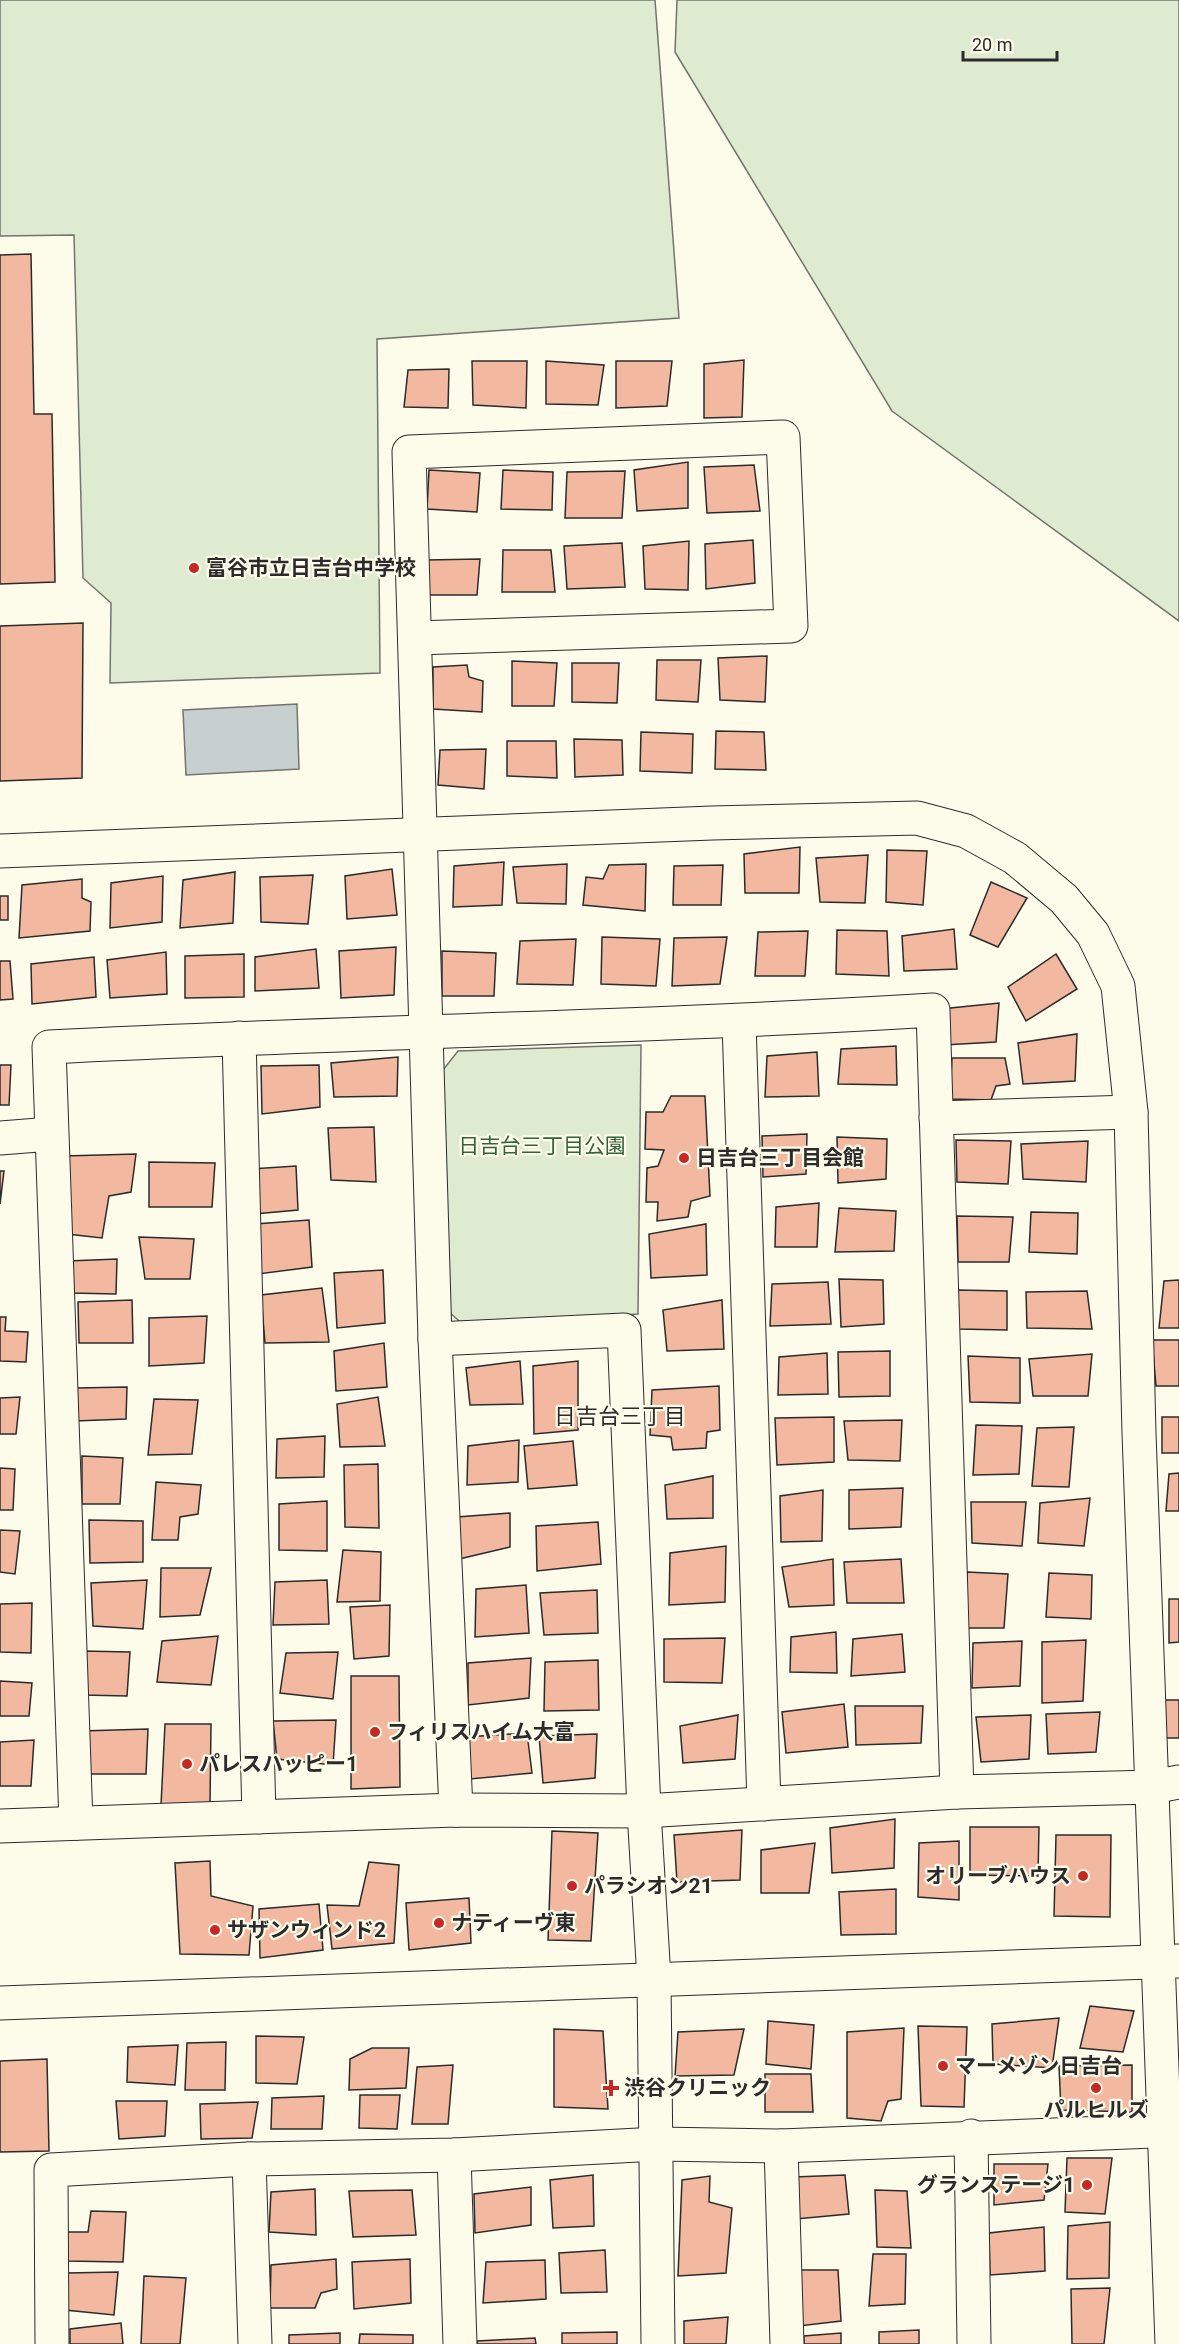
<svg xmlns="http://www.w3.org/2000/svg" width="1179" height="2344" font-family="Roboto,'Noto Sans JP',sans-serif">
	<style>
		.green { fill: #deebd1; stroke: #74746e; stroke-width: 1.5 }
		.water { fill: #c7d0d0; stroke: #74746e; stroke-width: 1.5 }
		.building { fill: #f2b8a0; stroke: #2b2b2b; stroke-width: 1.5 }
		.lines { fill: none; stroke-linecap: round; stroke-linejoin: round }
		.minor-casing { stroke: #2b2b2b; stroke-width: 35 }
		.minor { stroke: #fdfbea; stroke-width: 33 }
		.poi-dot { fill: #c62828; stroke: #fdfbea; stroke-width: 2 }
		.labels { text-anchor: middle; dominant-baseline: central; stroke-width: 4.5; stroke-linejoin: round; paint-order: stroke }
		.poi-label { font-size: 21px; font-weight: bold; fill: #2b2b2b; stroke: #fdfbea; text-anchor: start }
		.park-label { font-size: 21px; fill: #34623c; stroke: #fdfbea }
		.neighbourhood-label { font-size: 22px; fill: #2b2b2b; stroke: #fdfbea }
	</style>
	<rect width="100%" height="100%" fill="#fdfbea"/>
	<!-- green -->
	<g class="green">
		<polygon points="0,0 655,0 679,318 377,339 380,673 110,683 111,603 83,578 74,235 0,236"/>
		<polygon points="677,0 1179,0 1179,621 892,411 675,52"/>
		<polygon points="641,1045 638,1314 466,1327 449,1312 443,1070 458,1051"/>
	</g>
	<!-- water -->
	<polygon class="water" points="297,704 299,769 186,775 183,710"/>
	<!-- building -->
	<g class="building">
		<polygon points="31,254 34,414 52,414 55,582 0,584 0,255"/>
		<polygon points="744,360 742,417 704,418 704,364"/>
		<polygon points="472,361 527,361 526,408 473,405"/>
		<polygon points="546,361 604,365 598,405 546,404"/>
		<polygon points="616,361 672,361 667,406 616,408"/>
		<polygon points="449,369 448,408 404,407 408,370"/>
		<polygon points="688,462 688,508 637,511 634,470"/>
		<polygon points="754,465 760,511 707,513 704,467"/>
		<polygon points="429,470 480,473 477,512 427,509"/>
		<polygon points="503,470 553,472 552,510 501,509"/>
		<polygon points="625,471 622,518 565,518 567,472"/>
		<polygon points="753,540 755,583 706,589 705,544"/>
		<polygon points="689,541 688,590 645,589 643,546"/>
		<polygon points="622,543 625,587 567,589 564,546"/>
		<polygon points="503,550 551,550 555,592 502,592"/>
		<polygon points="480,559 477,595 428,595 426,560"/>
		<polygon points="83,623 82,778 0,781 0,626"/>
		<polygon points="767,656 765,702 720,700 718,658"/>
		<polygon points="657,660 701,660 698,702 656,700"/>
		<polygon points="512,661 557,663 554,706 512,706"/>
		<polygon points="572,663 619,663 617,703 572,702"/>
		<polygon points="467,665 469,677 483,681 482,712 433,709 433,667"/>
		<polygon points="716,731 764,732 766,770 715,769"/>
		<polygon points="641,732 693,734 692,773 640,771"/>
		<polygon points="574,739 622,740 623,775 575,777"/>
		<polygon points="507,741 556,741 557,778 507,776"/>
		<polygon points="486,749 484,789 438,785 440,750"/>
		<polygon points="800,847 799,893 745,893 744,854"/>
		<polygon points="887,850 927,851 923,905 886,902"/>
		<polygon points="868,855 865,903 820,902 816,858"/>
		<polygon points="504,862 502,905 453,907 454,866"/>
		<polygon points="567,864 566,904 517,903 513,867"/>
		<polygon points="646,864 645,911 583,905 586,877 603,879 609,865"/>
		<polygon points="723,865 721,905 673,905 674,866"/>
		<polygon points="392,869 397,915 347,919 345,876"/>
		<polygon points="235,872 233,923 180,928 183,880"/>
		<polygon points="313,875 308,924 261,922 260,877"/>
		<polygon points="163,876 162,922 110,928 111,883"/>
		<polygon points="82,879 82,898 91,902 90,931 19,938 22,885"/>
		<polygon points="991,882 1027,898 998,947 970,935"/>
		<rect x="0" y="896" width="8" height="24"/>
		<polygon points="954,929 957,969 904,971 902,936"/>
		<polygon points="837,930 887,931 889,976 836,974"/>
		<polygon points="808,931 805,976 755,976 758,932"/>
		<polygon points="602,937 660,939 656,986 601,984"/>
		<polygon points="727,937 720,984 672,986 674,938"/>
		<polygon points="576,939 573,985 517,984 520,941"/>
		<polygon points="396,947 394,995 341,998 339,951"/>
		<polygon points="316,949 319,988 255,991 255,957"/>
		<polygon points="442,951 496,953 494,996 442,996"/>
		<polygon points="166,952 167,994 110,998 107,960"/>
		<polygon points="244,954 244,997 185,998 185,956"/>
		<polygon points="1056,954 1077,989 1026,1021 1008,987"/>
		<polygon points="94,957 96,997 32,1004 31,964"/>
		<polygon points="0,961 10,961 13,999 0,1000"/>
		<polygon points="999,1003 996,1042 944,1045 941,1009"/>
		<polygon points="1077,1034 1075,1081 1023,1084 1018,1043"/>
		<polygon points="896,1046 897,1085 838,1084 841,1049"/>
		<polygon points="817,1052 819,1096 765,1097 767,1056"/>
		<polygon points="398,1057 397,1096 334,1097 331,1063"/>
		<polygon points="952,1058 1005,1058 1010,1084 996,1086 991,1100 950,1099"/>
		<polygon points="0,1065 11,1065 9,1105 0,1105"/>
		<polygon points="319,1065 320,1107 262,1114 261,1066"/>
		<polygon points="671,1096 705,1096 710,1196 691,1201 688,1217 657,1221 658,1202 646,1202 647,1168 658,1166 664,1150 645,1149 646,1112 663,1112"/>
		<polygon points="374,1127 376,1182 331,1180 328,1128"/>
		<polygon points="807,1134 806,1174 763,1177 762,1136"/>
		<polygon points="837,1137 887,1139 886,1179 838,1183"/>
		<polygon points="956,1140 1011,1141 1008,1184 957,1182"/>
		<polygon points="1088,1141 1086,1182 1023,1179 1021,1144"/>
		<polygon points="136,1154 131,1192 109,1196 102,1238 67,1234 64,1156"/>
		<polygon points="149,1162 215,1163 212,1207 149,1207"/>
		<polygon points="296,1166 298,1210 254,1214 250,1169"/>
		<polygon points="0,1171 4,1171 0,1204"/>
		<polygon points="819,1203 817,1247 775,1247 776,1207"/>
		<polygon points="839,1208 896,1211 894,1251 835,1252"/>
		<polygon points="1031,1212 1078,1213 1077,1254 1029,1252"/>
		<polygon points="957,1216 1013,1217 1009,1262 958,1262"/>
		<polygon points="309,1220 312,1267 258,1274 255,1224"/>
		<polygon points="706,1224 707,1275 651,1278 649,1234"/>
		<polygon points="139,1237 194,1239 190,1279 145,1279"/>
		<polygon points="117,1259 116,1294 70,1293 68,1261"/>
		<polygon points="383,1270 385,1323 337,1328 334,1273"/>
		<polygon points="839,1279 883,1280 884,1324 841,1327"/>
		<polygon points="1179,1280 1179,1328 1159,1328 1164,1281"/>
		<polygon points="828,1282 831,1324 770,1326 772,1284"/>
		<polygon points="322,1288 329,1342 265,1343 261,1295"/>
		<polygon points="957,1290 1007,1291 1007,1330 958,1329"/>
		<polygon points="1087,1291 1092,1329 1027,1328 1026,1292"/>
		<polygon points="132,1300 133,1343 79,1343 78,1302"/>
		<polygon points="722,1300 724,1349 667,1351 663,1310"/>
		<polygon points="207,1316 204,1363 149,1366 149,1318"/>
		<polygon points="0,1317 6,1317 5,1331 28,1332 26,1362 0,1361"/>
		<polygon points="1152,1340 1179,1340 1179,1386 1156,1386"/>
		<polygon points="384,1343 387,1387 336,1391 334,1351"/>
		<polygon points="890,1351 890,1396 839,1397 838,1352"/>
		<polygon points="827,1353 828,1394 778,1395 779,1357"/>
		<polygon points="1092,1354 1088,1396 1033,1396 1029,1359"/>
		<polygon points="968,1356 1020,1358 1020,1403 970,1402"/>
		<polygon points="520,1361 523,1404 470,1405 466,1368"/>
		<polygon points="578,1361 578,1430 534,1434 533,1366"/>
		<polygon points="719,1386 720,1430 707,1432 706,1448 673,1450 671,1437 650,1435 652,1390"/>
		<polygon points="127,1387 126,1419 75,1421 77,1388"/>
		<polygon points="20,1397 16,1434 0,1434 0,1398"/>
		<polygon points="378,1397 385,1446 340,1447 337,1404"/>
		<polygon points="154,1399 198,1400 192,1454 148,1455"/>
		<polygon points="834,1417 834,1462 777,1465 775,1418"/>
		<rect x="1162" y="1417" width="17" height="36"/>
		<polygon points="902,1420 900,1461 848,1460 844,1421"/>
		<polygon points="976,1425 1022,1426 1019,1474 973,1475"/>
		<polygon points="1074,1427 1069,1487 1032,1486 1037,1428"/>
		<polygon points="325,1436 324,1477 276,1478 277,1439"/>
		<polygon points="519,1440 518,1482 467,1485 468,1446"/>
		<polygon points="573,1441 577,1485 528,1489 524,1446"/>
		<polygon points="82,1456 123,1458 120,1504 82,1504"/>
		<polygon points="378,1464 379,1528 345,1527 344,1465"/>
		<polygon points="0,1468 15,1469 13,1510 0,1510"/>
		<polygon points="1179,1473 1179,1511 1166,1511 1169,1474"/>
		<polygon points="713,1476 713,1518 667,1519 665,1485"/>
		<polygon points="156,1482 201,1485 198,1514 180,1517 178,1540 152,1540"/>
		<polygon points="903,1488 901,1527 849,1529 849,1490"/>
		<polygon points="823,1490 822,1541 781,1542 780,1496"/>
		<polygon points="1090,1498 1084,1546 1038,1543 1040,1503"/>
		<polygon points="327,1501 327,1551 279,1550 279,1504"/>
		<polygon points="971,1502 1026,1502 1022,1546 972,1543"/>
		<polygon points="510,1513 510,1547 459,1559 457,1517"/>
		<polygon points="89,1520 143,1521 143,1562 90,1563"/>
		<polygon points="598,1522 601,1564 537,1571 536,1526"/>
		<polygon points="0,1530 20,1531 15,1574 0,1572"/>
		<polygon points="726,1546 725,1602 669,1605 670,1553"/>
		<polygon points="343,1550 381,1552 380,1601 337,1602"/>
		<polygon points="833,1559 834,1605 789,1607 782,1567"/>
		<polygon points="901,1559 904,1603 847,1603 844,1562"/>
		<polygon points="161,1568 211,1568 200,1615 160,1617"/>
		<polygon points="967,1572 1008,1574 1004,1628 966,1628"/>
		<polygon points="1049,1573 1092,1575 1091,1619 1046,1617"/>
		<polygon points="147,1580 143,1629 93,1626 91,1583"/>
		<polygon points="327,1580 329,1624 273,1625 275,1582"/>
		<polygon points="526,1585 529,1633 475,1637 476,1589"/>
		<polygon points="597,1590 598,1633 544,1635 540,1593"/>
		<polygon points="1169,1599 1179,1599 1179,1642 1169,1643"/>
		<polygon points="32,1603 31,1653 0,1652 0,1604"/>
		<polygon points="390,1605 389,1656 354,1659 350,1607"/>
		<polygon points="836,1632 837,1673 790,1672 791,1637"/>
		<polygon points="902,1634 905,1672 851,1676 853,1639"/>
		<polygon points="218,1636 211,1685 157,1682 162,1641"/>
		<polygon points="725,1638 722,1683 664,1682 664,1639"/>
		<polygon points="1086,1640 1083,1701 1042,1703 1042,1642"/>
		<polygon points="1022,1641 1020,1686 972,1688 973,1643"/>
		<polygon points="82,1651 130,1652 127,1696 83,1695"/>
		<polygon points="338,1652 333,1699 280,1693 286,1653"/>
		<polygon points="531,1658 529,1698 468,1705 468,1663"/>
		<polygon points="598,1660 599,1710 544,1711 545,1662"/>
		<polygon points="351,1676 399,1676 400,1787 351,1789"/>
		<polygon points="0,1681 32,1683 29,1716 0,1716"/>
		<polygon points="1163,1700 1179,1700 1179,1738 1161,1738"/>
		<polygon points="844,1704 848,1747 786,1753 782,1712"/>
		<polygon points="855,1706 923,1706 921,1743 856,1745"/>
		<polygon points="1100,1712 1096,1752 1048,1754 1046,1714"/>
		<polygon points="738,1715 735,1759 683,1763 680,1726"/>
		<polygon points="1031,1715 1029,1759 981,1762 976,1717"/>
		<polygon points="336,1720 333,1765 277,1759 273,1721"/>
		<polygon points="165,1724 211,1724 210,1804 161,1805"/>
		<polygon points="148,1729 146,1774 81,1774 81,1731"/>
		<polygon points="527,1733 532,1773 470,1779 466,1737"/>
		<polygon points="597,1734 595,1778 543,1783 539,1736"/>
		<polygon points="34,1740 31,1786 0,1786 0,1742"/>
		<polygon points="895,1819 894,1868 832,1873 830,1828"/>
		<polygon points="970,1827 1039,1827 1038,1876 970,1875"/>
		<polygon points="742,1830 740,1880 677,1882 674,1835"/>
		<polygon points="552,1831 598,1833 591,1941 548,1940"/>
		<polygon points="1056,1835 1111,1835 1110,1917 1054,1916"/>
		<polygon points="959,1841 959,1900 918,1897 919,1843"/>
		<polygon points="815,1843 809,1893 761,1893 761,1850"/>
		<polygon points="210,1861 211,1896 253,1906 249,1955 180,1954 175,1863"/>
		<polygon points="369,1862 399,1865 394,1943 332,1949 327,1905 359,1906"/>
		<polygon points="896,1889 896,1934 841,1935 839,1892"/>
		<polygon points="469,1898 471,1943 409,1950 406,1903"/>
		<polygon points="319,1904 323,1950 260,1958 259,1909"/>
		<polygon points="1090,2006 1134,2011 1123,2052 1080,2048"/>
		<polygon points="1059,2018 1052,2068 993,2064 992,2024"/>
		<polygon points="768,2021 814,2025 811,2069 766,2064"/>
		<polygon points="918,2026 967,2027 964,2107 921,2106"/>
		<polygon points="904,2028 901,2099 888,2101 881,2121 847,2118 847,2032"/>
		<polygon points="554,2029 603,2031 608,2109 554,2107"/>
		<polygon points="744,2029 734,2075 675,2076 678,2032"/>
		<polygon points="256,2036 304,2037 297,2084 256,2083"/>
		<polygon points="226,2042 225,2090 185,2090 187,2043"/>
		<polygon points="178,2045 175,2085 127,2082 128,2047"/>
		<polygon points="372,2048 409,2048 406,2088 349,2090 350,2059"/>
		<polygon points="47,2059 49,2151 0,2152 0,2061"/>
		<polygon points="453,2065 448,2124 412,2124 417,2067"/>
		<polygon points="1132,2065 1132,2112 1061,2110 1059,2066"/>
		<polygon points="765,2074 811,2074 813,2112 765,2112"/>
		<polygon points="360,2095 400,2095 397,2129 359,2128"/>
		<polygon points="324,2096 322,2129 271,2129 272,2098"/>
		<polygon points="116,2101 167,2101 165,2136 119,2139"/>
		<polygon points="258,2102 252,2138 201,2139 200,2104"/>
		<polygon points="1067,2158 1112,2158 1105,2214 1065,2212"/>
		<polygon points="994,2164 1048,2164 1044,2200 994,2205"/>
		<polygon points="593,2175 594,2226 553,2228 550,2180"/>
		<polygon points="845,2175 849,2214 796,2219 794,2177"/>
		<polygon points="710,2176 709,2202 732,2208 726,2273 678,2276 682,2180"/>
		<polygon points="531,2187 531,2225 475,2233 474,2194"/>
		<polygon points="315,2189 316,2235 269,2232 271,2192"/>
		<polygon points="412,2190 416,2235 353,2237 349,2191"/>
		<polygon points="875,2190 907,2191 911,2248 877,2247"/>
		<polygon points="91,2211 126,2212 123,2262 66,2261 65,2232 88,2232"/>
		<polygon points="1110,2222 1109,2278 1067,2279 1068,2226"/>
		<polygon points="1044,2227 1045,2271 990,2275 989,2233"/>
		<polygon points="605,2250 607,2292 561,2293 559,2253"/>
		<polygon points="873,2254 906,2254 905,2304 869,2306"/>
		<polygon points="336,2259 337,2289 321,2293 315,2308 270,2308 271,2265"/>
		<polygon points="410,2259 411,2303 354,2309 352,2262"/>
		<polygon points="545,2260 546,2299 483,2303 486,2262"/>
		<polygon points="800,2270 838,2270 841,2321 799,2326"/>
		<polygon points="118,2272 114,2315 65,2310 66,2273"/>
		<polygon points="144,2276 186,2278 180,2344 141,2344"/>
		<polygon points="1110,2288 1104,2344 1072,2344 1071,2289"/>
		<polygon points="728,2317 726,2344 684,2344 684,2321"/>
		<polygon points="121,2323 123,2344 70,2344 70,2329"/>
		<polygon points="919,2330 919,2344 879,2344 879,2332"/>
		<polygon points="617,2332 617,2344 562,2344 562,2333"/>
		<polygon points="340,2333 340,2344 289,2344 289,2335"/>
		<polygon points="841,2333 841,2344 804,2344 804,2336"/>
		<polygon points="360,2334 413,2335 413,2344 359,2344"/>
		<polygon points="535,2338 536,2344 477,2344 477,2341"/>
	</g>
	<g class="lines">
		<!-- minor casing -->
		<g class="minor-casing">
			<g id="minor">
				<polyline points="415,638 791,626 783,437 409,452 435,1339 456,1810"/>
				<polyline points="0,851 712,823 917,818 966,831 1015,858 1064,899 1093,934 1118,986 1131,1112 1139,1433 1172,2344"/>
				<polyline points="739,1022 764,1804"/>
				<polyline points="239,1038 259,1817"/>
				<polyline points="936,1118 1131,1112"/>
				<polyline points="0,1138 51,1134"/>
				<polyline points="435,1339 624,1330 644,1811 654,1979 658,2344"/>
				<path d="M76,1823L49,1047C344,1032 638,1028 933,1010L957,1792"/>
				<polyline points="0,1826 456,1810 644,1811 957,1792 1152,1787 1179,1782"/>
				<polyline points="0,2003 1179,1961"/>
				<polyline points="971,2136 974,2344"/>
				<polyline points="781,2146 787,2344"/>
				<polyline points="454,2155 460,2344"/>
				<polyline points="249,2159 255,2344"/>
				<polyline points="52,2344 51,2170 249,2159 454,2155 657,2144 781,2146 1179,2130"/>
			</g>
		</g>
		<!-- minor -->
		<use href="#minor" class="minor"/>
	</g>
	<!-- markers -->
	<g class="poi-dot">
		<circle cx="194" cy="568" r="6"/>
		<circle cx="684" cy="1158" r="6"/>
		<circle cx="375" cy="1732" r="6"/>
		<circle cx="187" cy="1764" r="6"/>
		<circle cx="1083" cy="1876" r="6"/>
		<circle cx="572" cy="1886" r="6"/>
		<circle cx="439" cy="1923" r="6"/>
		<circle cx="215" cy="1930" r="6"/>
		<circle cx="943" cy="2066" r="6"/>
		<path d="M608 2079h6v6h6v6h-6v6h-6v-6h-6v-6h6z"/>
		<circle cx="1096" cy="2088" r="6"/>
		<circle cx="1087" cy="2185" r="6"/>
	</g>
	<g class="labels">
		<!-- poi labels -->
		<g class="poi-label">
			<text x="206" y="568">富谷市立日吉台中学校</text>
			<text x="696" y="1158">日吉台三丁目会館</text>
			<text x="387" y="1732">フィリスハイム大富</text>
			<text x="199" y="1764">パレスハッピー1</text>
			<text x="1071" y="1876" text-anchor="end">オリーブハウス</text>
			<text x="584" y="1886">パラシオン21</text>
			<text x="451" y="1923">ナティーヴ東</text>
			<text x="227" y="1930">サザンウィンド2</text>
			<text x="955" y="2066">マーメゾン日吉台</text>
			<text x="624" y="2088">渋谷クリニック</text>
			<text x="1096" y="2110" text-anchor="middle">パルヒルズ</text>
			<text x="1075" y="2185" text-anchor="end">グランステージ1</text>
		</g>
		<!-- park labels -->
		<g class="park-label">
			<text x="542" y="1146">日吉台三丁目公園</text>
		</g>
		<!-- neighbourhood labels -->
		<g class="neighbourhood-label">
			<text x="620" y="1416">日吉台三丁目</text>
		</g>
	</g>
	<!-- scale -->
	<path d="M963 51v9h94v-9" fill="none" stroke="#2b2b2b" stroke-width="3"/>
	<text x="972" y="51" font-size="18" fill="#2b2b2b" stroke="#fdfbea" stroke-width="4.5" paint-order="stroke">20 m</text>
</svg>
